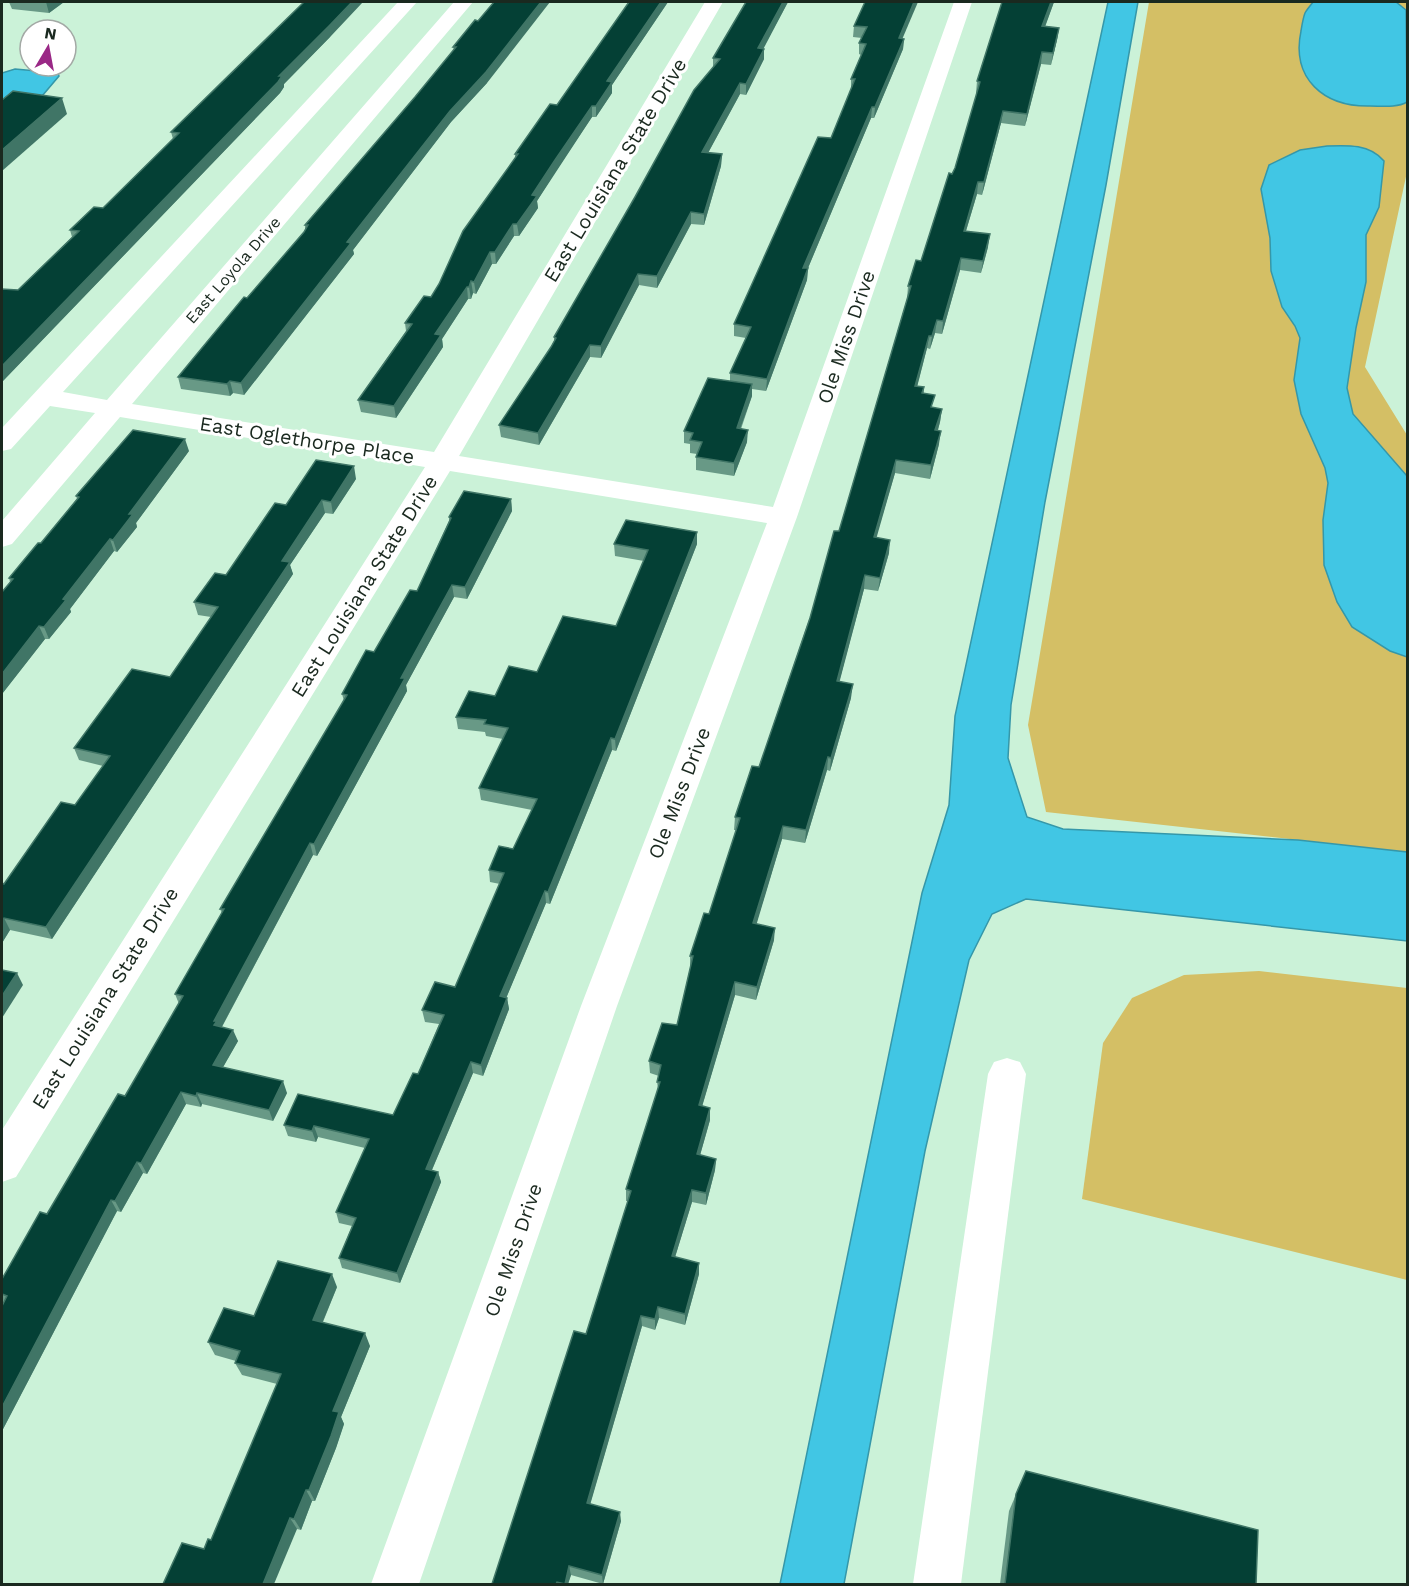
<svg xmlns="http://www.w3.org/2000/svg" width="1409" height="1586" font-family="'Work Sans',sans-serif">
	<style>
		.green { fill: #d4bf65 }
		.water { fill: #41c6e4; stroke: #3597a9; stroke-width: 1.5 }
		.lines { fill: none; stroke-linecap: round; stroke-linejoin: round }
		.minor { fill: #fff; fill-rule: evenodd }
		.wall { fill: #689986 }
		.shaded-wall { fill: #407566 }
		.building { fill: #044035; stroke: #407566; stroke-width: 1.5 }
		.labels { text-anchor: middle; dominant-baseline: central; stroke-width: 6; stroke-linejoin: round; paint-order: stroke }
		.far-street-label { font-size: 16px; fill: #1a291f; stroke: #fff }
		.street-label { font-size: 20px; fill: #1a291f; stroke: #fff }
	</style>
	<rect width="100%" height="100%" fill="#cbf2d8"/>
	<!-- green -->
	<g class="green">
		<polygon points="1149,2 1407,2 1407,172 1365,367 1407,435 1407,852 1046,812 1028,725"/>
		<polygon points="1259,971 1407,988 1407,1280 1082,1199 1103,1043 1132,998 1184,975"/>
	</g>
	<!-- water -->
	<g class="water">
		<polygon points="1108,2 1138,2 1106,185 1045,502 1011,705 1008,758 1027,817 1063,829 1298,840 1407,852 1407,941 1026,899 992,914 969,960 925,1151 844,1584 780,1584 922,893 949,805 955,716"/>
		<path d="M1313,2H1396L1406,10L1407,102C1397,108 1382,106 1370,106C1324,107 1291,79 1301,31C1302,25 1303,18 1305,13C1307,9 1311,5 1313,2Z"/>
		<polygon points="15,69 58,73 59,76 42,96 2,111 2,73"/>
		<path d="M1327,146C1348,145 1370,144 1384,161L1379,207L1366,235V282L1356,328L1347,388L1353,414L1407,476V657L1390,651L1352,627L1337,602L1324,565L1323,520L1328,483L1325,468L1301,414L1294,380L1300,338L1295,326L1282,307L1271,271L1270,238L1261,189L1269,165L1300,150Z"/>
	</g>
	<g class="lines">
		<!-- minor -->
		<g class="minor">
			<polygon points="398,2 417,2 63,392 107,400 454,2 473,2 132,404 434,452 705,2 723,2 459,456 773,507 954,2 972,2 797,517 617,1006 419,1584 371,1584 581,1006 767,523 450,471 16,1177 2,1182 2,1130 425,467 120,417 12,544 2,547 2,521 95,413 50,406 11,449 2,451 2,428"/>
			<polygon points="1007,1058 1020,1062 1026,1074 961,1584 913,1584 988,1074 994,1062"/>
		</g>
	</g>
	<!-- wall -->
	<g class="wall">
		<polygon points="9,2 64,2 49,13 12,9"/>
		<polygon points="629,2 668,2 612,85 612,93 596,117 592,117 555,172 537,201 538,208 519,236 514,236 496,264 492,264 476,294 473,293 471,299 468,299 442,339 443,347 396,418 361,412 358,400 406,331 405,323 431,297 439,284 515,158 515,154 557,105"/>
		<polygon points="746,2 788,2 763,48 764,49 764,59 746,95 740,94 708,153 722,154 721,166 704,225 691,224 657,288 639,285 601,358 590,357 539,445 501,437 499,425 551,347 554,341 554,337 713,67 713,58"/>
		<polygon points="865,2 902,38 904,39 903,49 874,118 871,118 808,268 807,280 766,391 752,389 752,396 741,429 747,442 734,476 696,470 696,457 697,454 690,453 690,444 684,443 684,431 730,381 730,373 746,338 734,336 734,324 831,138 851,90 851,79 861,55 859,54 859,43 862,38 853,37 854,26"/>
		<polygon points="1002,2 1054,2 1045,26 1059,28 1057,40 1051,65 1041,64 1025,126 1001,123 982,195 977,194 966,231 988,247 981,273 960,270 942,334 935,333 930,349 927,348 917,386 924,387 924,394 933,408 942,409 940,422 938,430 939,444 930,479 895,473 876,537 889,553 878,591 864,589 839,682 851,698 830,771 827,770 805,843 782,839 756,924 774,940 756,1000 735,995 702,1106 710,1120 700,1155 716,1159 715,1170 706,1205 692,1202 675,1257 699,1263 699,1274 685,1325 659,1318 655,1330 642,1326 590,1504 621,1521 603,1584 571,1575 568,1584 492,1584 586,1334 628,1201 626,1201 626,1189 658,1089 657,1082 659,1076 650,1073 649,1061 677,1025 690,968 690,956 709,914 736,830 734,830 735,817 759,767 839,531 907,299 908,286 921,261 952,174 955,168 977,93 976,93 977,81"/>
		<polygon points="475,20 487,83 451,122 353,250 354,254 244,395 233,393 230,396 181,389 178,377 304,232 305,229 305,225 415,97 454,50 453,47"/>
		<polygon points="331,36 284,84 284,87 280,93 2,382 2,289 18,290 72,237 70,230 103,208 173,139 171,132"/>
		<polygon points="189,451 136,523 137,527 117,552 114,551 70,609 71,612 49,639 45,639 2,694 2,592 10,582 9,578 41,543 77,499 76,496"/>
		<polygon points="356,479 333,514 325,513 290,565 293,574 52,939 10,930 2,943 4,884 75,805 103,766 79,760 74,748 170,677 211,617 198,615 194,602 226,575 286,505"/>
		<polygon points="511,499 512,511 467,599 454,597 406,685 407,691 317,856 313,855 222,1027 238,1041 223,1067 287,1093 273,1121 202,1104 201,1107 186,1104 147,1174 143,1173 121,1212 117,1211 2,1431 2,1306 3,1303 2,1303 2,1279 47,1214 125,1096 179,1004 175,994 222,913 220,909 344,701 342,694 374,652 417,591 449,521 449,517"/>
		<polygon points="614,544 697,544 616,751 612,750 550,904 546,903 506,998 507,998 509,1009 483,1076 473,1073 432,1170 438,1172 441,1182 400,1283 342,1268 339,1258 352,1226 339,1223 336,1212 365,1148 318,1137 316,1142 288,1136 284,1125 393,1115 418,1074 439,1024 425,1022 422,1010 455,987 500,884 490,882 489,870 513,849 532,810 481,800 479,788 503,739 486,736 485,732 458,729 456,717 616,626 644,561 615,556"/>
		<polygon points="337,1287 323,1322 370,1346 341,1417 344,1424 336,1448 315,1501 312,1501 301,1530 297,1529 204,1549 211,1540 277,1384 242,1375 235,1363 236,1361 215,1355 208,1342 254,1316"/>
		<polygon points="1026,1471 1256,1584 1000,1584 1009,1511"/>
	</g>
	<!-- shaded-wall -->
	<g class="shaded-wall">
		<polygon points="46,2 64,2 49,13"/>
		<polygon points="352,2 363,2 331,36 284,84 284,87 280,93 2,382 2,366 279,76"/>
		<polygon points="541,2 550,2 487,83 451,122 353,250 354,254 244,395 241,383 347,242 450,111"/>
		<polygon points="661,2 668,2 612,85 612,93 596,117 596,106 607,81"/>
		<polygon points="783,2 788,2 758,59 758,48"/>
		<polygon points="914,2 918,2 898,49 899,38"/>
		<polygon points="1051,2 1054,2 1041,38 1042,26"/>
		<polygon points="1059,28 1057,40 1051,65 1053,53"/>
		<polygon points="904,39 903,49 874,118 875,107"/>
		<polygon points="764,49 764,59 746,95 746,84"/>
		<polygon points="1042,52 1041,64 1025,126 1027,114"/>
		<polygon points="740,83 740,94 702,164 702,152"/>
		<polygon points="62,98 67,114 2,171 2,150"/>
		<polygon points="592,106 592,117 537,201 538,208 519,236 517,224 532,195 555,160"/>
		<polygon points="872,107 871,118 808,268 807,280 766,391 767,379 803,268"/>
		<polygon points="1003,111 1001,123 982,195 984,182"/>
		<polygon points="722,154 721,166 704,225 704,214"/>
		<polygon points="978,182 977,194 962,244 964,231"/>
		<polygon points="691,212 691,224 657,288 657,276"/>
		<polygon points="513,224 514,236 496,264 495,252"/>
		<polygon points="990,234 988,247 981,273 983,261"/>
		<polygon points="490,252 492,264 476,294 474,282"/>
		<polygon points="961,258 960,270 942,334 943,321"/>
		<polygon points="638,274 639,285 601,358 601,346"/>
		<polygon points="471,281 473,293 471,299 469,287"/>
		<polygon points="467,287 468,299 442,339 443,347 396,418 394,406 435,334"/>
		<polygon points="937,320 935,333 930,349 932,336"/>
		<polygon points="929,336 927,348 914,399 915,386"/>
		<polygon points="590,345 590,357 539,445 538,433"/>
		<polygon points="230,381 233,393 230,396 227,384"/>
		<polygon points="752,384 752,396 736,440 737,428"/>
		<polygon points="942,409 940,422 934,443 935,430"/>
		<polygon points="748,430 747,442 734,476 734,463"/>
		<polygon points="941,431 939,444 930,479 931,465"/>
		<polygon points="185,439 189,451 136,523 137,527 117,552 113,540 129,514"/>
		<polygon points="896,460 895,473 873,550 874,537"/>
		<polygon points="354,466 356,479 333,514 331,502"/>
		<polygon points="511,499 512,511 467,599 465,587"/>
		<polygon points="322,500 325,513 290,565 293,574 52,939 46,927 282,561"/>
		<polygon points="697,532 697,544 616,751 615,739"/>
		<polygon points="110,539 114,551 70,609 71,612 49,639 44,627 63,599"/>
		<polygon points="890,540 889,553 878,591 880,578"/>
		<polygon points="865,575 864,589 836,695 837,681"/>
		<polygon points="452,585 454,597 406,685 407,691 317,856 314,844 401,678"/>
		<polygon points="39,626 45,639 2,694 2,674"/>
		<polygon points="853,684 851,698 830,771 831,758"/>
		<polygon points="611,738 612,750 550,904 548,892"/>
		<polygon points="828,757 827,770 805,843 806,830"/>
		<polygon points="783,826 782,839 753,936 753,923"/>
		<polygon points="310,843 313,855 220,1030 214,1025 214,1021"/>
		<polygon points="545,891 546,903 502,1008 500,996"/>
		<polygon points="4,918 10,930 2,943 2,922"/>
		<polygon points="775,928 774,940 756,1000 757,987"/>
		<polygon points="17,973 23,985 2,1018 2,996"/>
		<polygon points="735,982 735,995 699,1117 699,1105"/>
		<polygon points="507,998 509,1009 483,1076 481,1065"/>
		<polygon points="233,1030 238,1041 218,1076 213,1065"/>
		<polygon points="471,1062 473,1073 428,1179 426,1169"/>
		<polygon points="283,1081 287,1093 273,1121 269,1110"/>
		<polygon points="181,1092 186,1104 147,1174 141,1163"/>
		<polygon points="197,1093 202,1104 201,1107 196,1096"/>
		<polygon points="710,1108 710,1120 697,1166 697,1154"/>
		<polygon points="314,1126 318,1137 316,1142 312,1131"/>
		<polygon points="716,1159 715,1170 706,1205 706,1193"/>
		<polygon points="137,1162 143,1173 121,1212 115,1201"/>
		<polygon points="438,1172 441,1182 400,1283 397,1273"/>
		<polygon points="692,1190 692,1202 672,1267 672,1256"/>
		<polygon points="111,1200 117,1211 2,1431 2,1407"/>
		<polygon points="699,1263 699,1274 685,1325 685,1314"/>
		<polygon points="332,1274 337,1287 318,1333 313,1320"/>
		<polygon points="658,1307 659,1318 655,1330 655,1319"/>
		<polygon points="641,1316 642,1326 588,1512 587,1503"/>
		<polygon points="365,1333 370,1346 341,1417 344,1424 336,1448 315,1501 309,1490 333,1411"/>
		<polygon points="306,1490 312,1501 301,1530 294,1519"/>
		<polygon points="620,1512 621,1521 603,1584 602,1575"/>
		<polygon points="290,1518 297,1529 274,1584 263,1584"/>
		<polygon points="569,1566 571,1575 568,1584 565,1584"/>
	</g>
	<!-- building -->
	<g class="building">
		<polygon points="304,2 352,2 329,26 279,76 282,76 278,82 2,366 2,289 18,290 79,231 70,230 94,207 103,208 179,133 171,132"/>
		<polygon points="494,2 541,2 486,72 450,111 347,242 351,243 241,383 230,381 227,384 178,377 244,297 247,298 304,232 308,225 305,225 415,97 456,47 453,47 475,20 478,21"/>
		<polygon points="629,2 661,2 607,81 612,82 596,106 592,106 555,160 532,195 537,196 517,224 513,224 495,252 490,252 474,282 471,281 469,287 467,287 435,334 441,335 394,406 358,400 412,324 405,323 424,296 431,297 439,284 463,231 518,154 515,154 550,104 557,105"/>
		<polygon points="746,2 783,2 758,48 764,49 746,84 740,83 702,152 722,154 704,214 691,212 657,276 638,274 601,346 590,345 538,433 499,425 551,347 556,338 554,337 635,197 694,90 720,59 713,58"/>
		<polygon points="865,2 914,2 899,38 904,39 875,107 872,107 803,268 808,268 767,379 730,373 751,327 734,324 818,137 831,138 855,79 851,79 866,44 859,43 867,27 854,26"/>
		<polygon points="1002,2 1051,2 1042,26 1059,28 1053,53 1042,52 1027,114 1003,111 984,182 978,182 964,231 990,234 983,261 961,258 943,321 937,320 932,336 929,336 915,386 924,387 922,393 935,395 931,407 942,409 935,430 941,431 931,465 896,460 874,537 890,540 880,578 865,575 837,681 853,684 831,758 828,757 806,830 783,826 753,923 775,928 757,987 735,982 699,1105 710,1108 697,1154 716,1159 706,1193 692,1190 672,1256 699,1263 685,1314 658,1307 655,1319 641,1316 587,1503 620,1512 602,1575 569,1566 565,1584 557,1582 556,1584 492,1584 574,1331 586,1334 631,1191 626,1189 660,1082 657,1082 661,1065 649,1061 662,1023 677,1025 693,956 690,956 704,913 709,914 740,818 735,817 752,766 759,767 810,618 834,531 839,531 911,286 908,286 916,260 921,261 949,173 952,174 955,168 980,82 977,81"/>
		<polygon points="13,91 62,98 2,150 2,100"/>
		<polygon points="708,378 752,384 737,428 748,430 734,463 696,457 702,442 690,440 693,433 684,431"/>
		<polygon points="133,430 185,439 129,514 133,514 113,540 110,539 63,599 66,600 44,627 39,626 2,674 2,592 13,579 9,578 38,543 41,543 79,497 76,496"/>
		<polygon points="316,460 354,466 331,502 322,500 282,561 290,562 46,927 4,918 2,922 2,883 4,884 61,802 75,805 110,756 74,748 132,669 170,677 218,607 194,602 215,573 226,575 275,503 286,505"/>
		<polygon points="464,491 511,499 465,587 452,585 401,678 405,678 314,844 310,843 214,1021 217,1021 214,1025 233,1030 213,1065 283,1081 269,1110 197,1093 196,1096 181,1092 141,1163 137,1162 115,1201 111,1200 2,1407 2,1306 7,1296 2,1294 2,1279 40,1212 47,1214 118,1094 125,1096 183,996 175,994 224,909 220,909 347,695 342,694 366,650 374,652 410,590 417,591 451,518 449,517"/>
		<polygon points="626,520 697,532 615,739 611,738 548,892 545,891 500,996 507,998 481,1065 471,1062 426,1169 438,1172 397,1273 339,1258 356,1218 336,1212 369,1139 314,1126 312,1131 284,1125 298,1094 393,1115 413,1073 418,1074 444,1015 422,1010 435,982 455,987 504,873 489,870 499,846 513,849 537,799 479,788 508,728 484,724 486,720 456,717 469,691 495,696 509,666 537,672 563,616 616,626 648,550 614,544"/>
		<polygon points="2,970 17,973 2,996"/>
		<polygon points="278,1261 332,1274 313,1320 365,1333 333,1411 339,1412 331,1436 309,1490 306,1490 294,1519 290,1518 263,1584 163,1584 182,1543 204,1549 208,1539 211,1540 281,1374 235,1363 240,1351 208,1342 224,1308 254,1316"/>
		<polygon points="1026,1471 1258,1530 1256,1584 1005,1584 1016,1494"/>
	</g>
	<g class="labels">
		<!-- far-street labels -->
		<g class="far-street-label">
			<text transform="translate(233 270) rotate(-49)">East Loyola Drive</text>
		</g>
		<!-- street labels -->
		<g class="street-label">
			<text transform="translate(615 170) rotate(-59)">East Louisiana State Drive</text>
			<text transform="translate(846 337) rotate(-71)">Ole Miss Drive</text>
			<text transform="translate(307 440) rotate(9)">East Oglethorpe Place</text>
			<text transform="translate(364 586) rotate(-58)">East Louisiana State Drive</text>
			<text transform="translate(679 793) rotate(-69)">Ole Miss Drive</text>
			<text transform="translate(105 998) rotate(-58)">East Louisiana State Drive</text>
			<text transform="translate(513 1250) rotate(-71)">Ole Miss Drive</text>
		</g>
	</g>
	<!-- border -->
	<rect width="1409" height="1586" fill="none" stroke="#1a291f" stroke-width="6"/>
	<!-- north arrow -->
	<g transform="translate(48 48) rotate(10)"><circle r="28" fill="#ffffff" stroke="#a3a9a5" stroke-width="1.5"/>
	<path d="M0-4.5L10 22L0 15L-10 22Z" fill="#9a2886"/>
	<text y="-9" font-size="16" font-weight="bold" text-anchor="middle" fill="#1a291f">N</text>
	</g>
</svg>
